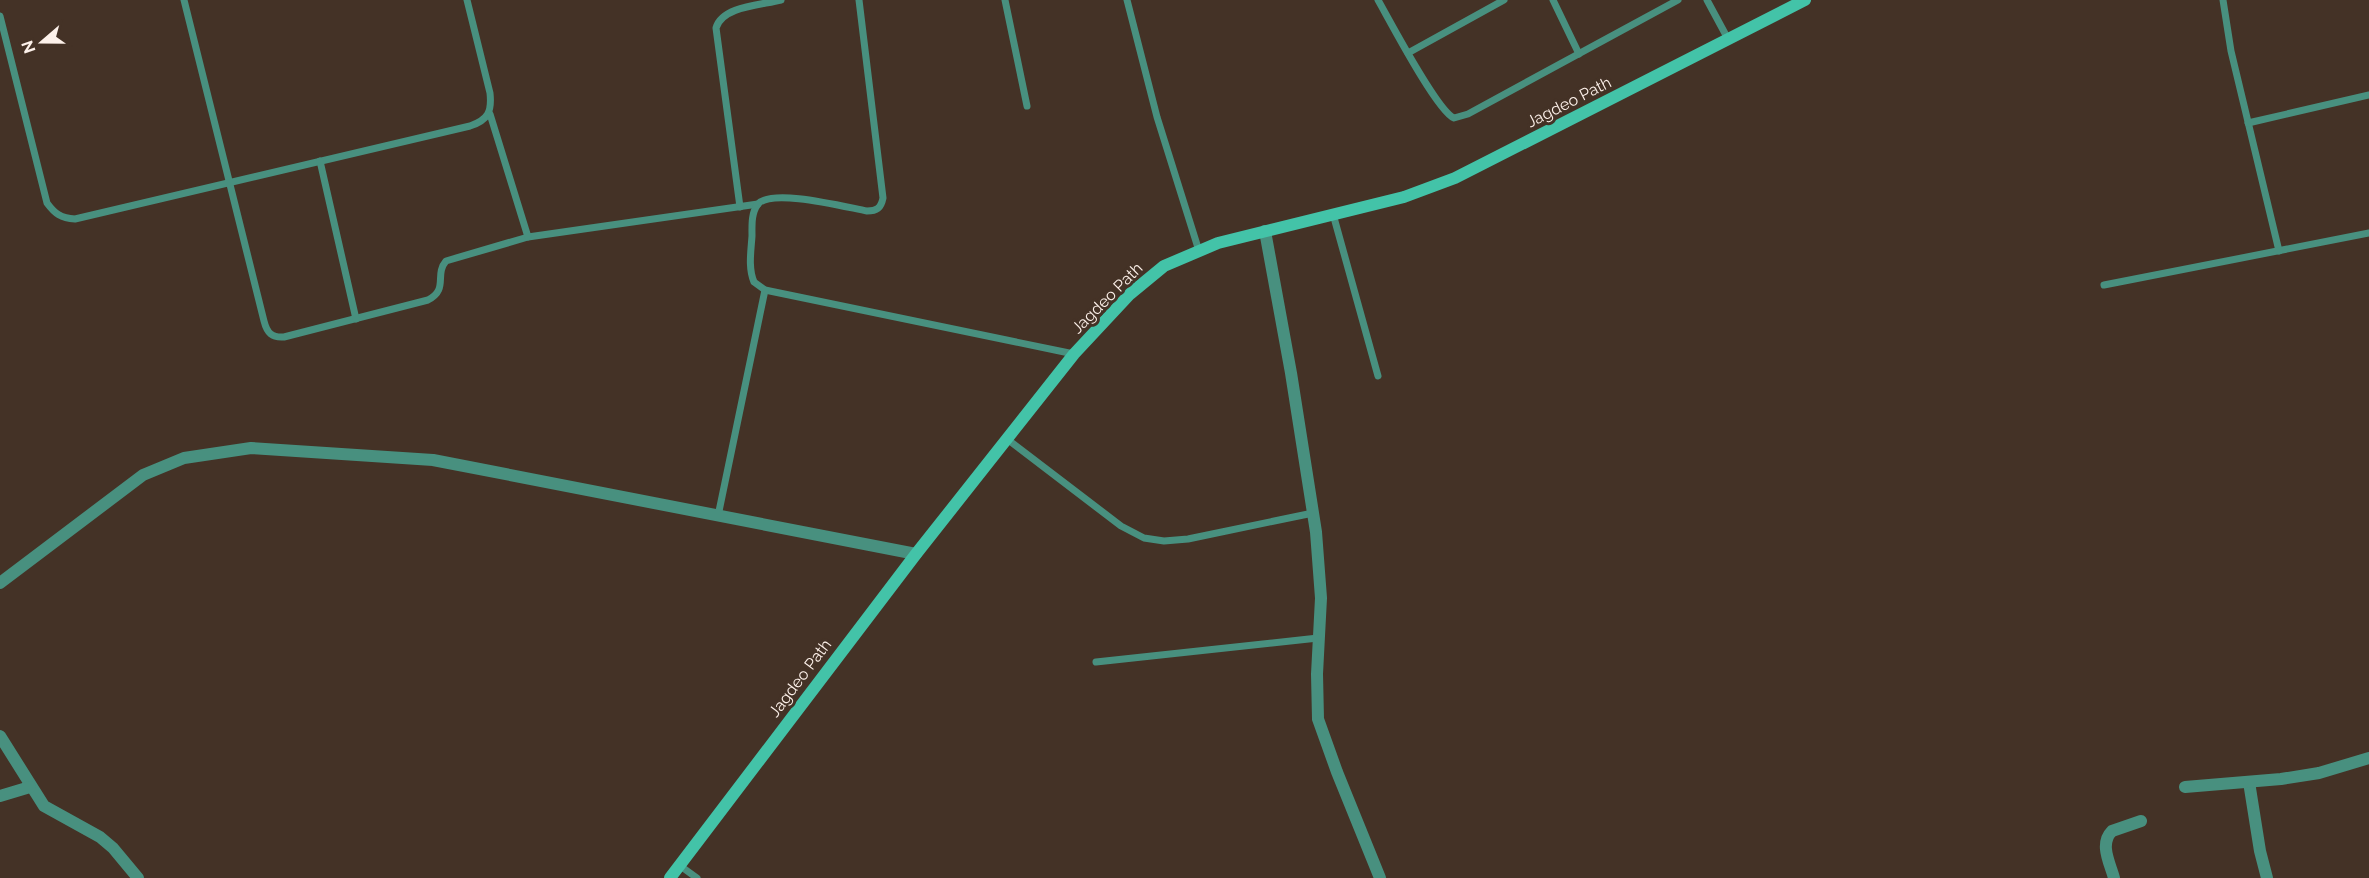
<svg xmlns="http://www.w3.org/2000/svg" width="2369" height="878" font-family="Raleway,sans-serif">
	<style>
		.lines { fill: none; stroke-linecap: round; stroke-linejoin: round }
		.service { stroke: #48907f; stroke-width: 7 }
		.minor { stroke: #48907f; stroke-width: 12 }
		.secondary { stroke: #43c3a8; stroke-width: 12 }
		.labels { text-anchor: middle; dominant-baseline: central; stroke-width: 6; stroke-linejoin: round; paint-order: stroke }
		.street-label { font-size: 16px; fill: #fdf1ea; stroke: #443226 }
	</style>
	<rect width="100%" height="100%" fill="#443226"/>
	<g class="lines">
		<!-- service -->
		<g class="service">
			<path d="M184,0L264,321C267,333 272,338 284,337L428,300C449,289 434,275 446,261L528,237L758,204"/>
			<path d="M859,0L883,198C881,208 877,211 867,211C845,207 772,188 758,204C751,213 752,226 752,236C751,251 748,268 754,282L765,290L1074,354"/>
			<polyline points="1005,0 1027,106"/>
			<polyline points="1127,0 1157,117 1199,251"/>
			<path d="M1378,0C1390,21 1437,111 1454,118L1468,114L1678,0"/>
			<polyline points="1553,0 1579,54"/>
			<polyline points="1707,0 1728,39"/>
			<polyline points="2223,0 2231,51 2279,251"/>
			<path d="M0,16L47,203C55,214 61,218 75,219L470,126C488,120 492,112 490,93L467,0"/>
			<polyline points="1408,53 1504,0"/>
			<polyline points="490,114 528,237"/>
			<polyline points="2248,123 2369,95"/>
			<polyline points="320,161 356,319"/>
			<path d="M740,207L716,28C722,6 762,5 781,0"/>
			<polyline points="1333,214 1378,376"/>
			<polyline points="2104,285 2369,233"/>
			<polyline points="1007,439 1121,526 1144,538 1164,541 1188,539 1313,513"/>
			<polyline points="718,516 765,290"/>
			<polyline points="1096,662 1318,638"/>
			<polyline points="679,865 697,878"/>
		</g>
		<!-- minor -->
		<g class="minor">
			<polyline points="1265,231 1291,373 1316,532 1321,598 1317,674 1318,719 1337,772 1380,878"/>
			<polyline points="0,583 143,475 184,458 251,448 433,460 916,554"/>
			<polyline points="0,736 44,806 100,837 113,848 138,878"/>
			<polyline points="2249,782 2260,851 2267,878"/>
			<polyline points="2185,787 2281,779 2319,773 2369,758"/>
			<polyline points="0,796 30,787"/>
			<path d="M2114,878C2110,863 2099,844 2112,831L2141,821"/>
		</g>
		<!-- secondary -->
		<polyline class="secondary" points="670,878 916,554 1074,354 1130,294 1164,266 1218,243 1404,197 1455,178 1805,0"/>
	</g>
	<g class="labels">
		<!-- street labels -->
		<g class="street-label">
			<text transform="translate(1569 102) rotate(-27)">Jagdeo Path</text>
			<text transform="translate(1107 298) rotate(-45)">Jagdeo Path</text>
			<text transform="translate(800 678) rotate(-53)">Jagdeo Path</text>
		</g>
	</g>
	<!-- north arrow -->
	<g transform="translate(42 42) rotate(250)" stroke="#443226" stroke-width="4.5" paint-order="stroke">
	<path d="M0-4.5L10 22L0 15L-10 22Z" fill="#fdf1ea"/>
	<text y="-9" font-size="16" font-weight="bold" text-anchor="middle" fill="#fdf1ea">N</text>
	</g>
</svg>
